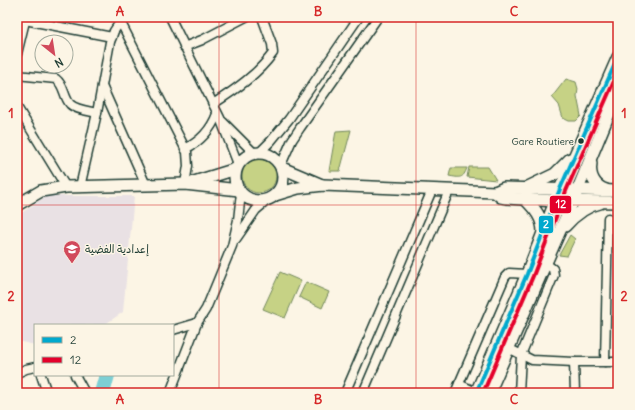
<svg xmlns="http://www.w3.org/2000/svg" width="635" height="410" font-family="Delius,'Playpen Sans Arabic',sans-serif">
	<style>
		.built { fill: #e9e1e4 }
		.green { fill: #c6d285; stroke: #72885c }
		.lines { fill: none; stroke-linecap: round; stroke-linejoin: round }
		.river { stroke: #7dcfd4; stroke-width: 16 }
		.street-casing { stroke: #1f3d34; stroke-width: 11 }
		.secondary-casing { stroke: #1f3d34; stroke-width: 14 }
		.street { stroke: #fcf5e5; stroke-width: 8 }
		.secondary { stroke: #fcf5e5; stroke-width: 11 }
		.bus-1-casing { stroke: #fcf5e5; stroke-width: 7 }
		.bus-2-casing { stroke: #fcf5e5; stroke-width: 7 }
		.bus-1 { stroke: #00a9ce; stroke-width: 4 }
		.bus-2 { stroke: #e4002b; stroke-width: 4 }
		.grid { fill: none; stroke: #d62828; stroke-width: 1; stroke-opacity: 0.55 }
		.bus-dot { fill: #1f3d34; stroke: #fcf5e5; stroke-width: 1.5 }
		.labels { text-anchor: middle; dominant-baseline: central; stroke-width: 3; stroke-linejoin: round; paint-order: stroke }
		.bus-label { font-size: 10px; fill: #1f3d34; stroke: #fcf5e5; text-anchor: end }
		.poi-label { font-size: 11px; fill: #1f3d34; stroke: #fcf5e5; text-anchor: start }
		.line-badge { stroke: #fcf5e5; stroke-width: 1.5 }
		.badge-label { font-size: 11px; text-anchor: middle; font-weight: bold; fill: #fff }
		.neatline { fill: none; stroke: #d62828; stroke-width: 1.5 }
		.grid-label { font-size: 13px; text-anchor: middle; font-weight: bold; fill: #d62828 }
	</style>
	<rect width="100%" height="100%" fill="#fcf5e5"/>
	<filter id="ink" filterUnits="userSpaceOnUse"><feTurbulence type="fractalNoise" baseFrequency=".025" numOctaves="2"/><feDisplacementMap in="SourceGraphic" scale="8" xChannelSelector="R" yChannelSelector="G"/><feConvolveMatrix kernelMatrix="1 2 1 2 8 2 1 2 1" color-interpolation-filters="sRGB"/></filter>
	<g filter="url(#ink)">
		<!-- built -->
		<g class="built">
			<polygon points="46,196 134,196 123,312 104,325 35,325 35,345 17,341 17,216"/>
			<polygon points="612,214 618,214 618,357 613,357"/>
		</g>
		<!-- green -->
		<g class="green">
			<polygon points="566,79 576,82 578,89 577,96 581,116 576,121 569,121 563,118 559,105 552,97"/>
			<polygon points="351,130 340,171 329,171 336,131"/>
			<circle cx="259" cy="176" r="17"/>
			<polygon points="469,167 488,167 496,180 467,177"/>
			<path d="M451,168H467C463,179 460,178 449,176Z"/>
			<polygon points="570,235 575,239 567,256 559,255"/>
			<polygon points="280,272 301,281 285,318 263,309"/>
			<polygon points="306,282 329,292 322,308 299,297"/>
		</g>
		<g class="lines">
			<!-- river -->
			<polyline class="river" points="102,393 107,375"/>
			<!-- street casing -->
			<g class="street-casing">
				<g id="street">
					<polyline points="118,17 187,152 188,166 185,184"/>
					<polyline points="170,17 220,118 238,164"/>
					<polyline points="25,20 112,37"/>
					<polyline points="184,47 202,40 246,17"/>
					<polyline points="17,54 26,17"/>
					<path d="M17,75L56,79C65,86 63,96 70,104C76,110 89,111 97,113"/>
					<polyline points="102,86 146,185"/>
					<path d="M213,104C235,90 258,74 273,53L272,44L262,17"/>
					<polyline points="17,107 66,187"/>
					<polyline points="223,122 254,153"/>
					<path d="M185,149C201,141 211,130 217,114"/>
					<polyline points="260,152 271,141 289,119 359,17"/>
					<polyline points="281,165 292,140 300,128 378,17"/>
					<polyline points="80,187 97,113 110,42 114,31 120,22"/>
					<polyline points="236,239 256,210 269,199"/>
					<polyline points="173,330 197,323"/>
					<polyline points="508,348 532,360 574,362 618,362"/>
					<polyline points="574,362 575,393"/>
					<polyline points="605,362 608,218"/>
					<polyline points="17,373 26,369 35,367"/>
					<polyline points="41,375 47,393"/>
					<polyline points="75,375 85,393"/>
					<polyline points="459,384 476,392"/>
					<polyline points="170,393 197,323 206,309 232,246 238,220 241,193"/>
					<polyline points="345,393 432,190"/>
					<polyline points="363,393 449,191"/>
					<polyline points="455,393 505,277 509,273 527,274"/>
					<polyline points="519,393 521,355 554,275 553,269 545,263"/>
				</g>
			</g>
			<!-- secondary casing -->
			<g class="secondary-casing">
				<g id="secondary">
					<circle cx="259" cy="177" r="24"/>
					<path d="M591,163C589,175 594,186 606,190"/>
					<polyline points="282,168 322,185"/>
					<polyline points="194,182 236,169"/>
					<polyline points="528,187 555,174 570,159"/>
					<polyline points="495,192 501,197 506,198 555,201 618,202"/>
					<polyline points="275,195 298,188 323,185 495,192 504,188 618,191"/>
					<path d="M525,199C535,209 543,218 543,232"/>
					<polyline points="17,205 41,191 66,187 185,184 239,190"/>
					<path d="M565,226C574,216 585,206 600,203"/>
					<polyline points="476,393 527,274 560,189 618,57"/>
					<polyline points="489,393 573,201 618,92"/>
				</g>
			</g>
			<!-- street -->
			<use href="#street" class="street"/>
			<!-- secondary -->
			<use href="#secondary" class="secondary"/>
			<!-- bus-1 casing -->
			<g class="bus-1-casing">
				<polyline id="bus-1" points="476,393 527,274 560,189 618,57"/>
			</g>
			<!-- bus-2 casing -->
			<g class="bus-2-casing">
				<polyline id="bus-2" points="483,393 533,276 566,191 618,72"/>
			</g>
			<!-- bus-1 -->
			<use href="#bus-1" class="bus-1"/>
			<!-- bus-2 -->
			<use href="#bus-2" class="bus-2"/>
		</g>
	</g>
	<!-- grid -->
	<path class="grid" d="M219,17V393M416,17V393M17,205H618"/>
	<!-- icons -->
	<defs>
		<g id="school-pin" transform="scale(0.9)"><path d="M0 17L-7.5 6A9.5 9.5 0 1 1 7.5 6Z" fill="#d1495b" stroke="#fcf5e5"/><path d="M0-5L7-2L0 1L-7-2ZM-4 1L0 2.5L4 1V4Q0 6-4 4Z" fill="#fff"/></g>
	</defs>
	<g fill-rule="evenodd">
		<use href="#school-pin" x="72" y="249"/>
	</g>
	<!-- markers -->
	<circle class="bus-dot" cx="581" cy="141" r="3.5"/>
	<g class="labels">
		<!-- bus labels -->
		<g class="bus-label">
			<text x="574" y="141">Gare Routiere</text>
		</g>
		<!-- poi labels -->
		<g class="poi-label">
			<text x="85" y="249">إعدادية الفضية</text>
		</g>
	</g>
	<g class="line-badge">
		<rect x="549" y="195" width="23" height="19" rx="4" fill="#e4002b"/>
		<rect x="538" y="215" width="16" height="19" rx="4" fill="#00a9ce"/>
	</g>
	<g class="badge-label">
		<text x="561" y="208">12</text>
		<text x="546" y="228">2</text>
	</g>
	<!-- margin -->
	<rect width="635" height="410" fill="none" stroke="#fcf5e5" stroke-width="44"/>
	<!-- legend -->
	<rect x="34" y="324" width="140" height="52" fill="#fcf5e5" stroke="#a4ab9e"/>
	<rect x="42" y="337" width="20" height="6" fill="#00a9ce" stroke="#a4ab9e"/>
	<text x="70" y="344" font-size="12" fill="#1f3d34">2</text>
	<rect x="42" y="357" width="20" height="6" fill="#e4002b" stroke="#a4ab9e"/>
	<text x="70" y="364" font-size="12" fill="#1f3d34">12</text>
	<!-- north arrow -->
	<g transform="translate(54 54) rotate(150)"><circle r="19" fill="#fcf5e5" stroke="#a4ab9e"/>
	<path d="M0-3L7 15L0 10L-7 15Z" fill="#d1495b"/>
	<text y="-6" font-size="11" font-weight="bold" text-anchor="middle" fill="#1f3d34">N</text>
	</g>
	<rect x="22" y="22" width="591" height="366" class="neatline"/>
	<g class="grid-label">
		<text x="120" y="16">A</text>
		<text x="318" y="16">B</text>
		<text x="514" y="16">C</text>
		<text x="11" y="118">1</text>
		<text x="624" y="118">1</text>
		<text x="11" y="301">2</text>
		<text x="624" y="301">2</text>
		<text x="120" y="404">A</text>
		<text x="318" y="404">B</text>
		<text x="514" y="404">C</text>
	</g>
</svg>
